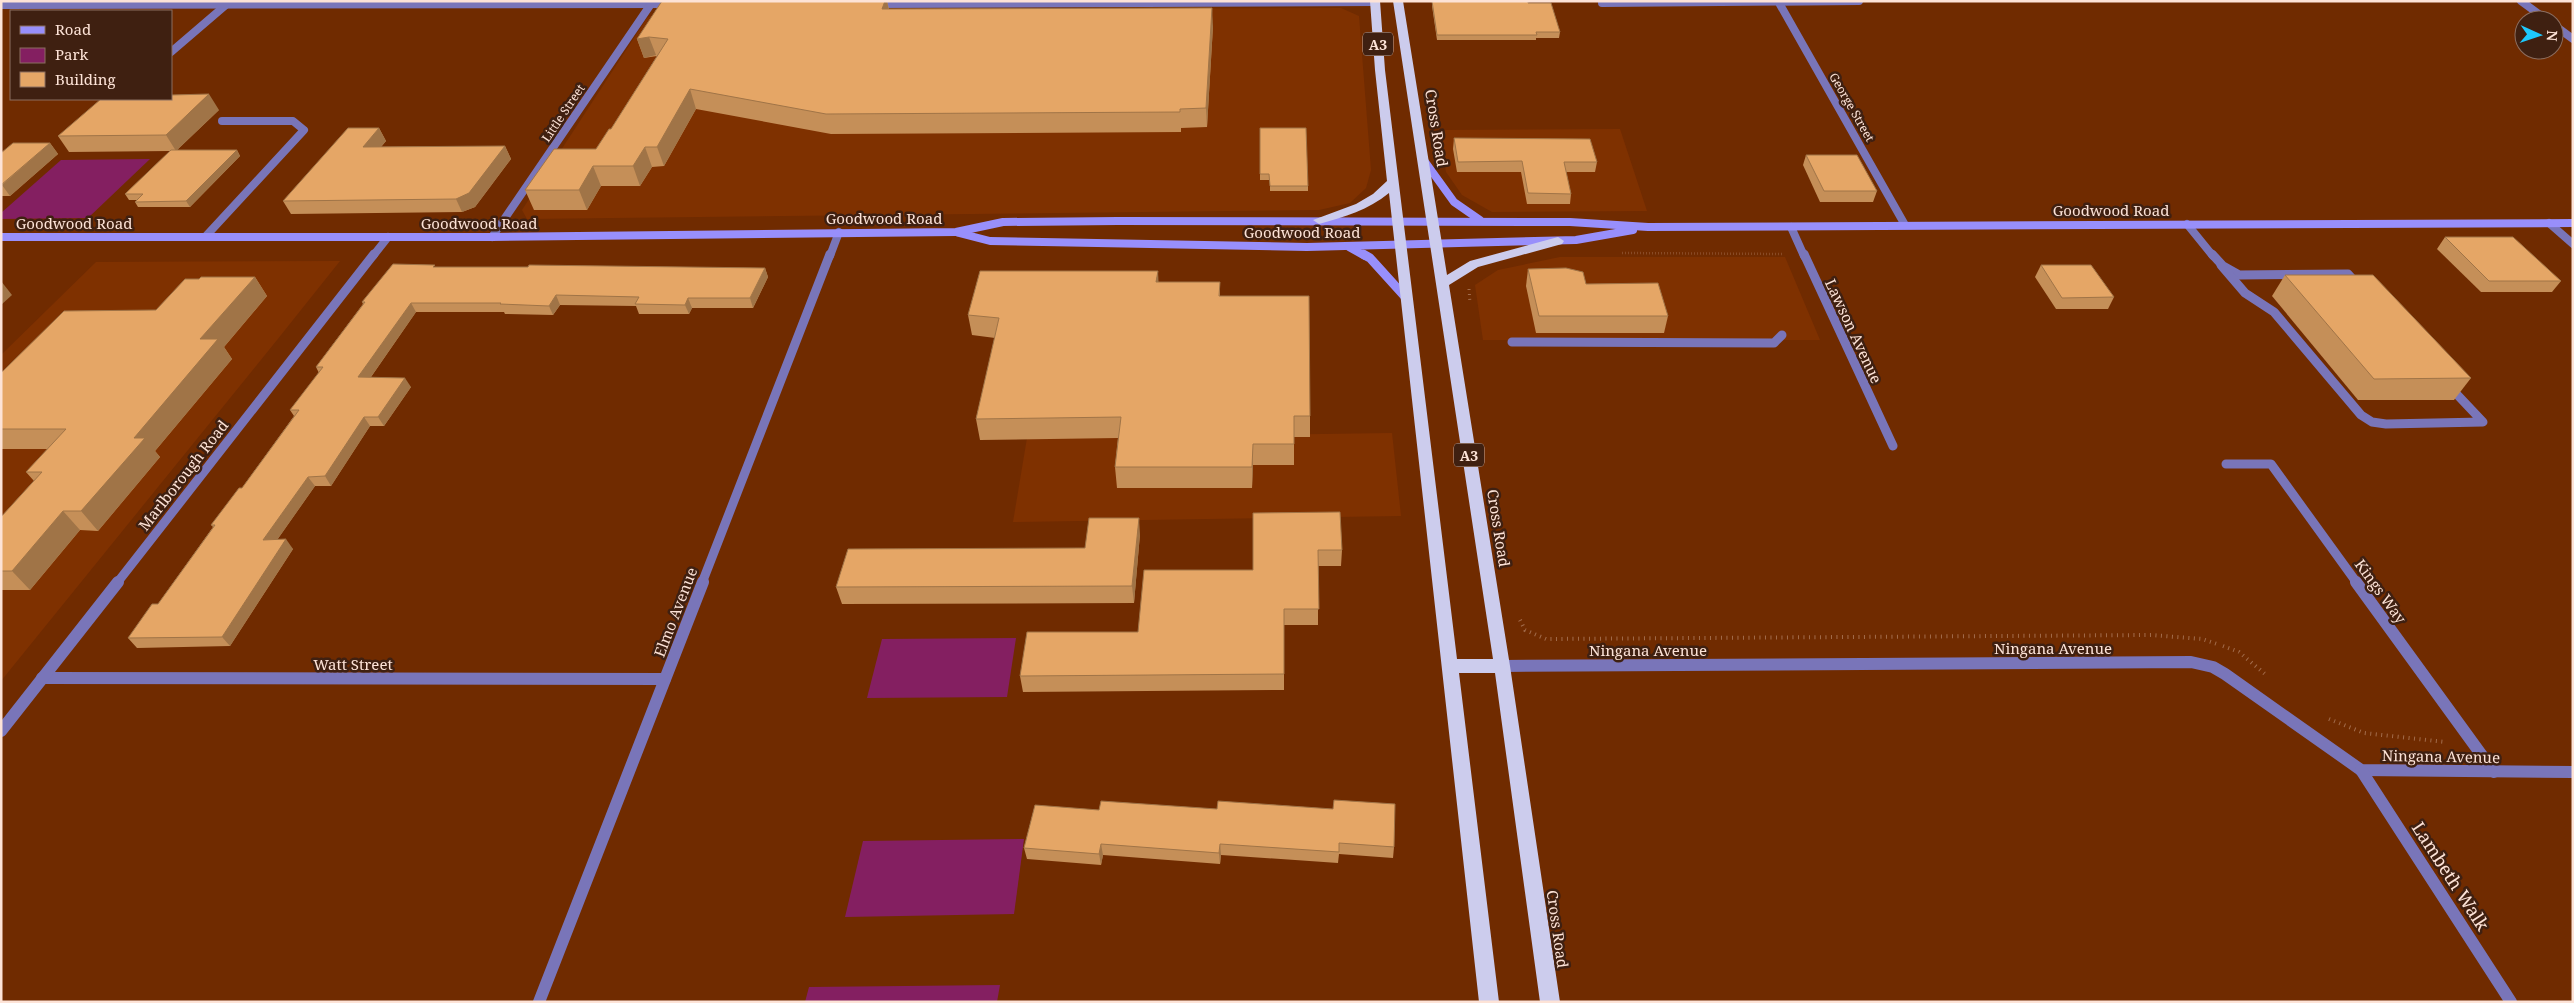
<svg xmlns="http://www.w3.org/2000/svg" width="2574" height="1003" font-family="'Noto Serif',serif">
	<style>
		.built { fill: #7f3100 }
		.green { fill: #841f61 }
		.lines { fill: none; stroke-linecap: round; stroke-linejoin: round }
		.path-far2 { stroke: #a26c4b; stroke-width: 2.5; stroke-dasharray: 0.5 2.5; stroke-linecap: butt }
		.path-far1 { stroke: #a26c4b; stroke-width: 3; stroke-dasharray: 1 4; stroke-linecap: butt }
		.path { stroke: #a26c4b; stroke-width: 4; stroke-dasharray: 1 4.5; stroke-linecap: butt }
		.lane-far2 { stroke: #7975b9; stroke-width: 8 }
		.lane-far1 { stroke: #7975b9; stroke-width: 9 }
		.lane { stroke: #7975b9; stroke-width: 12 }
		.street-far2 { stroke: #7975b9; stroke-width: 8 }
		.street-far1 { stroke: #7975b9; stroke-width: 9 }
		.street { stroke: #7975b9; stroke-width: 12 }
		.secondary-far1 { stroke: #988ffb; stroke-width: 8 }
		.secondary { stroke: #988ffb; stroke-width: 9 }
		.highway { fill: #cccced; fill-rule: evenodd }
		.wall { fill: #c58f58 }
		.shaded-wall { fill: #a07447 }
		.building { fill: #e5a666; stroke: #a07447 }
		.labels { text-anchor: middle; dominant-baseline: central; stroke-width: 5; stroke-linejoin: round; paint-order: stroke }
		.far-street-label { font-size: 12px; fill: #fde3d7; stroke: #3f2011 }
		.shield { fill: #3f2011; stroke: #c4a89c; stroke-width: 1 }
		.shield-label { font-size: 14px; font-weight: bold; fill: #fde3d7 }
		.street-label { font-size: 15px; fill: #fde3d7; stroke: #3f2011 }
		.near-street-label { font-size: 18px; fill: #fde3d7; stroke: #3f2011 }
	</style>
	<rect width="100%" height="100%" fill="#702b00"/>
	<!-- built -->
	<g class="built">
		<polygon points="1341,8 1359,16 1371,170 1366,188 1350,203 1319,210 527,219 522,210 647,18 661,10"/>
		<polygon points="1620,129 1647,211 1492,212 1462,195 1446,172 1439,130"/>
		<polygon points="1560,257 1785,257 1820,340 1483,340 1475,285 1498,270"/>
		<polygon points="340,261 277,340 1,681 1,355 96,262"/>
		<polygon points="1392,433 1401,516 1013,522 1027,438"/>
	</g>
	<!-- green -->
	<g class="green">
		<polygon points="150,159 88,218 1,219 1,213 61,160"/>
		<polygon points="1016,638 1007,697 867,698 882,639"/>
		<polygon points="1024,839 1014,914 845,917 863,841"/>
		<polygon points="1000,985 997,1002 805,1002 809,987"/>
	</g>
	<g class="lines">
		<!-- path-far2 -->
		<polyline class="path-far2" points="1622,253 1783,254"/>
		<!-- path-far1 -->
		<polyline class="path-far1" points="1469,289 1470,303"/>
		<!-- path -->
		<g class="path">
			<polyline points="1520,620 1525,630 1546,639 2151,635 2202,639 2217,644"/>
			<polyline points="2223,646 2239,652 2265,674"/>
			<polyline points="2329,719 2364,733 2445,742"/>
		</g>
		<!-- lane-far2 -->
		<g class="lane-far2">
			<polyline points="171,52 227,4"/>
			<polyline points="2187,224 2213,256"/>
			<polyline points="206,236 304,130 293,121 222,121"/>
		</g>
		<!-- lane-far1 -->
		<g class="lane-far1">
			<polyline points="2212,254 2223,266 2239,275 2348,274 2357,284"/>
			<polyline points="2221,265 2245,293 2274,312 2361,415 2372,422 2386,424 2483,422 2449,386"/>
			<polyline points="1512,342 1774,343 1782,335"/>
			<polyline points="2226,464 2271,464 2357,583"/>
		</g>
		<!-- lane -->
		<polyline class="lane" points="2356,582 2494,772"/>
		<!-- street-far2 -->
		<g class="street-far2">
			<polyline points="1778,1 1905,225"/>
			<polyline points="2521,1 2547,20"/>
			<polyline points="1602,3 1859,1"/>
			<polyline points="875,4 1375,2"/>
			<polyline points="1,5 673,4"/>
			<polyline points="2554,25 2573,39"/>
			<polyline points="2549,223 2573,244"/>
			<polyline points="1791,227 1804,256"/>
			<polyline points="492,237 653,1"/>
			<polyline points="373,256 388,237"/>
			<polyline points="830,256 839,232"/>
		</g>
		<!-- street-far1 -->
		<g class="street-far1">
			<polyline points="1804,254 1893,446"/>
			<polyline points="117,583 374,254"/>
			<polyline points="702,583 830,254"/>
		</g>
		<!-- street -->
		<g class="street">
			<polyline points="1502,666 2191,662 2213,667 2225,674 2361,770 2573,772"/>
			<polyline points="42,678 665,679"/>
			<polyline points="1,731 118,582"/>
			<polyline points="2361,770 2511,1002"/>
			<polyline points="539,1002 703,582"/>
		</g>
		<!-- secondary-far1 -->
		<g class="secondary-far1">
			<polyline points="1423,159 1454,202 1480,220"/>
			<polyline points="959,233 990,241 1307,247 1576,240 1633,230"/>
			<polyline points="1,237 492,237 956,232 1003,222 1118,221 1570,222 1648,227 2573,223"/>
			<polyline points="1349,247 1365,256"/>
		</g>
		<!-- secondary -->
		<polyline class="secondary" points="1363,254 1370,258 1408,300"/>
		<!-- highway -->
		<path class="highway" d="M1370,1H1380L1385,70L1457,659H1493L1393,1H1403L1447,275L1470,261L1558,237L1564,241L1562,244L1478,267L1449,285L1510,666L1560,1002H1540L1495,673H1459L1499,1002H1479L1389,193C1368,210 1345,217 1319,224L1313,220L1356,204L1373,194L1387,181L1375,70Z"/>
	</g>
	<!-- wall -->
	<g class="wall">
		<polygon points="662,1 887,1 889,9 1213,26 1207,127 1181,128 1181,132 831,134 696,109 664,166 652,167 640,186 601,186 587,210 534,210 525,190 596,149 611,129 657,56 644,58 637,39"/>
		<polygon points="1432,1 1528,3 1560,32 1559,38 1536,38 1536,40 1437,40 1432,6"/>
		<polygon points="219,110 177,150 237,150 240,156 190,207 138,207 135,202 137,200 129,200 125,194 170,151 69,152 58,136"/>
		<polygon points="379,128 386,141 381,147 505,146 511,159 475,207 462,212 291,214 283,201"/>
		<polygon points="1260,128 1308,186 1308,191 1270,191 1270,180 1260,180"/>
		<polygon points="1454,138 1597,162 1595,172 1566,172 1571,194 1570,204 1527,204 1521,172 1457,172 1453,149"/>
		<polygon points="50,143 58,154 10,196 1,196 1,153"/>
		<polygon points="1806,155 1877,191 1873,202 1820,202 1803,165"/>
		<polygon points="2445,237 2561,281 2552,292 2481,292 2437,249"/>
		<polygon points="2041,265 2114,297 2108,309 2056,309 2035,277"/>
		<polygon points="436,267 765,268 768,277 753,308 692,308 689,314 639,314 636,306 560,305 553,315 505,314 504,312 416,312 371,377 411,387 384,426 370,426 331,486 315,486 277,540 293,549 230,646 137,648 128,638 158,604 213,527 211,525 242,488 294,416 290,410 319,373 316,367 363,304 362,302"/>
		<polygon points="1528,269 1586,284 1668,316 1664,333 1536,333 1526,286"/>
		<polygon points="2285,275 2471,378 2454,400 2358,400 2272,296"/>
		<polygon points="255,277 267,296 224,347 232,359 155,451 160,457 98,531 80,530 30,590 1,590 1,517 34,481 26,472 48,449 1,449 1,373 156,310 199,279"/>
		<polygon points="1158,282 1220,282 1220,296 1310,416 1310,437 1294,437 1294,465 1253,465 1252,488 1117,488 1115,467 1118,438 980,440 976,419 995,338 972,335 968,315"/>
		<polygon points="1253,513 1342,550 1341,566 1318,566 1318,625 1284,625 1284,690 1023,692 1020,676 1138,632 1253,570"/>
		<polygon points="1140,534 1134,603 842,604 836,587 1085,548"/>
		<polygon points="1035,805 1394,847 1393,858 1339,854 1338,863 1221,855 1220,864 1103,855 1101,865 1027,859 1024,848"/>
	</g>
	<!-- shaded-wall -->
	<g class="shaded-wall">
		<polygon points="885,1 887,1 890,16 882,9"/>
		<polygon points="1212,8 1213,26 1207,127 1206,108"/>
		<polygon points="649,37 656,55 644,58 637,39"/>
		<polygon points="690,89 696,109 664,166 657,147"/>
		<polygon points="209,94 219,110 176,151 166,135"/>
		<polygon points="379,128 386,141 369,161 363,147"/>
		<polygon points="50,143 58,154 10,196 2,185"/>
		<polygon points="505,146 511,159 475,207 462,212 456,199"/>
		<polygon points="645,147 652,167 640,186 633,166"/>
		<polygon points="237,150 240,156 190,207 186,201"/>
		<polygon points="593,166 601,186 587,210 579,190"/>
		<polygon points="765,268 768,277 753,308 750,298"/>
		<polygon points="1158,271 1159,291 1156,282"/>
		<polygon points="255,277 267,296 224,347 232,359 155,451 160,457 98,531 81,511 134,438 200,339"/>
		<polygon points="1,281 12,295 1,305"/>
		<polygon points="556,295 560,305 553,315 549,306"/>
		<polygon points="688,298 692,308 689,314 685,305"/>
		<polygon points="411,303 416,312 364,387 358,377"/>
		<polygon points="405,378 411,387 384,426 378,417"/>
		<polygon points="364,417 370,426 331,486 325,476"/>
		<polygon points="1253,444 1253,465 1252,488 1252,467"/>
		<polygon points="308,477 315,486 270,550 263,540"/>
		<polygon points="63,511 80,530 30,590 12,571"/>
		<polygon points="1139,518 1140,534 1134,603 1132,586"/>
		<polygon points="286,539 293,549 230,646 222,637"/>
		<polygon points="1101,844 1103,855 1101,865 1099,854"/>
		<polygon points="1220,844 1221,855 1220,864 1219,853"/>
	</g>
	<!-- building -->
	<g class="building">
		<polygon points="662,1 885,1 882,9 1212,8 1206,108 1180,109 1180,112 826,114 690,89 657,147 645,147 633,166 593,166 579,190 525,190 554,149 596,149 609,129 611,129 668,39 649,37 637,39"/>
		<polygon points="1432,1 1528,1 1528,3 1551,3 1560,32 1536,32 1537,35 1437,35"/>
		<polygon points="209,94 166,135 58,136 101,99 171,99 171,95"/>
		<polygon points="348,128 379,128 363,147 505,146 469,193 456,199 283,201"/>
		<polygon points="1260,128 1306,128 1308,186 1270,186 1269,174 1260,174"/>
		<polygon points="1454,138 1590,139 1597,162 1564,162 1571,194 1528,193 1522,161 1458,162"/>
		<polygon points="13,143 50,143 1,185 1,153"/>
		<polygon points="171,150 237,150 186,201 135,202 143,194 125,194"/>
		<polygon points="1806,155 1857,155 1877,191 1824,191"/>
		<polygon points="2445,237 2513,237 2561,281 2489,281"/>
		<polygon points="393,264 435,265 433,267 528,267 529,265 765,268 750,298 688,298 685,305 635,304 639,297 556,295 549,306 500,304 501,303 411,303 358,377 405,378 378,417 364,417 325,476 308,477 263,540 286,539 222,637 128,638 152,604 158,604 215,525 211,525 239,488 242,488 299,410 290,410 323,367 316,367 365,302 362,302"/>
		<polygon points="2041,265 2091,265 2114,297 2062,298"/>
		<polygon points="1566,268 1583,272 1586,284 1658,283 1668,316 1539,316 1528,269"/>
		<polygon points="980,271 1158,271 1156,282 1220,282 1219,296 1309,296 1310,416 1294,416 1294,444 1253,444 1252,467 1115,467 1121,417 976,419 999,318 968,315"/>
		<polygon points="2285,275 2373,275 2471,378 2374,379"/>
		<polygon points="201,277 255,277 200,339 218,339 134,438 145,438 81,511 63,511 12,571 1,571 1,517 42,472 26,472 66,429 1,429 1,373 64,311 156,310 185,279 199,279"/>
		<polygon points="1340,512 1342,550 1318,550 1319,609 1284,609 1284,674 1020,676 1027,632 1138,632 1144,570 1253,570 1253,513"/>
		<polygon points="1089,518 1139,518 1132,586 836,587 848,549 1085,548"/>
		<polygon points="1334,800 1395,804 1394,847 1339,843 1339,852 1220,844 1219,853 1101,844 1099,854 1024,848 1035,805 1099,810 1101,801 1217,809 1218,801 1333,809"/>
	</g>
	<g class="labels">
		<!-- far-street labels -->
		<g class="far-street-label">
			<text transform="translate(1852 107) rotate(60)">George Street</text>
			<text transform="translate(563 113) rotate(-56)">Little Street</text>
		</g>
		<!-- shield labels -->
		<g class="shield">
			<rect x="1363" y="32.5" width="30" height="23" rx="4"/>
			<rect x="1454" y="443.5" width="30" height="23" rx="4"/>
		</g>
		<g class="shield-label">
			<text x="1378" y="44">A3</text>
			<text x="1469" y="455">A3</text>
		</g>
		<!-- street labels -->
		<g class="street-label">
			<text transform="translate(1437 128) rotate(81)">Cross Road</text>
			<text x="2111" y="210">Goodwood Road</text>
			<text x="884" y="218">Goodwood Road</text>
			<text x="74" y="223">Goodwood Road</text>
			<text x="479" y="223">Goodwood Road</text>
			<text x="1302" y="232">Goodwood Road</text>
			<text transform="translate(1854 331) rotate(65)">Lawson Avenue</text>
			<text transform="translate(183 475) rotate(-52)">Marlborough Road</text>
			<text transform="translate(1499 528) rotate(81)">Cross Road</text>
			<text transform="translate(2381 591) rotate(54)">Kings Way</text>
			<text transform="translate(675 612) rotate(-69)">Elmo Avenue</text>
			<text x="2053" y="648">Ningana Avenue</text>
			<text x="1648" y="650">Ningana Avenue</text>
			<text x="353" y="664">Watt Street</text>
			<text transform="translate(2441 756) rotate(1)">Ningana Avenue</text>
			<text transform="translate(1558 929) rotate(82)">Cross Road</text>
		</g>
		<!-- near-street labels -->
		<g class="near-street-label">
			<text transform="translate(2451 876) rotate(57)">Lambeth Walk</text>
		</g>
	</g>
	<!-- border -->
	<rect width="2574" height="1003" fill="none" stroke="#fde3d7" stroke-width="5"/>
	<!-- legend -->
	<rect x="10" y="10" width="162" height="90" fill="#3f2011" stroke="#8b6e60"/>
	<rect x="20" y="26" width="25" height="8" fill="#988ffb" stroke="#8b6e60"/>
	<text x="55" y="35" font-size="15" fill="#fde3d7">Road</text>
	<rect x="20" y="48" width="25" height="15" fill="#841f61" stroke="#8b6e60"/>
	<text x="55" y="60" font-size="15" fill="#fde3d7">Park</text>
	<rect x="20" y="72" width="25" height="15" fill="#e5a666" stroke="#8b6e60"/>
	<text x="55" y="85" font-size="15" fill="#fde3d7">Building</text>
	<!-- north arrow -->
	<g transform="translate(2539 35) rotate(93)"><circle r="24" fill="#3f2011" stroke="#8b6e60"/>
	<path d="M0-4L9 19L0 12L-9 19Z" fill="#1ec9fd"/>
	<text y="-8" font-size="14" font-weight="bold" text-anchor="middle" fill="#fde3d7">N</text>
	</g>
</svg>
